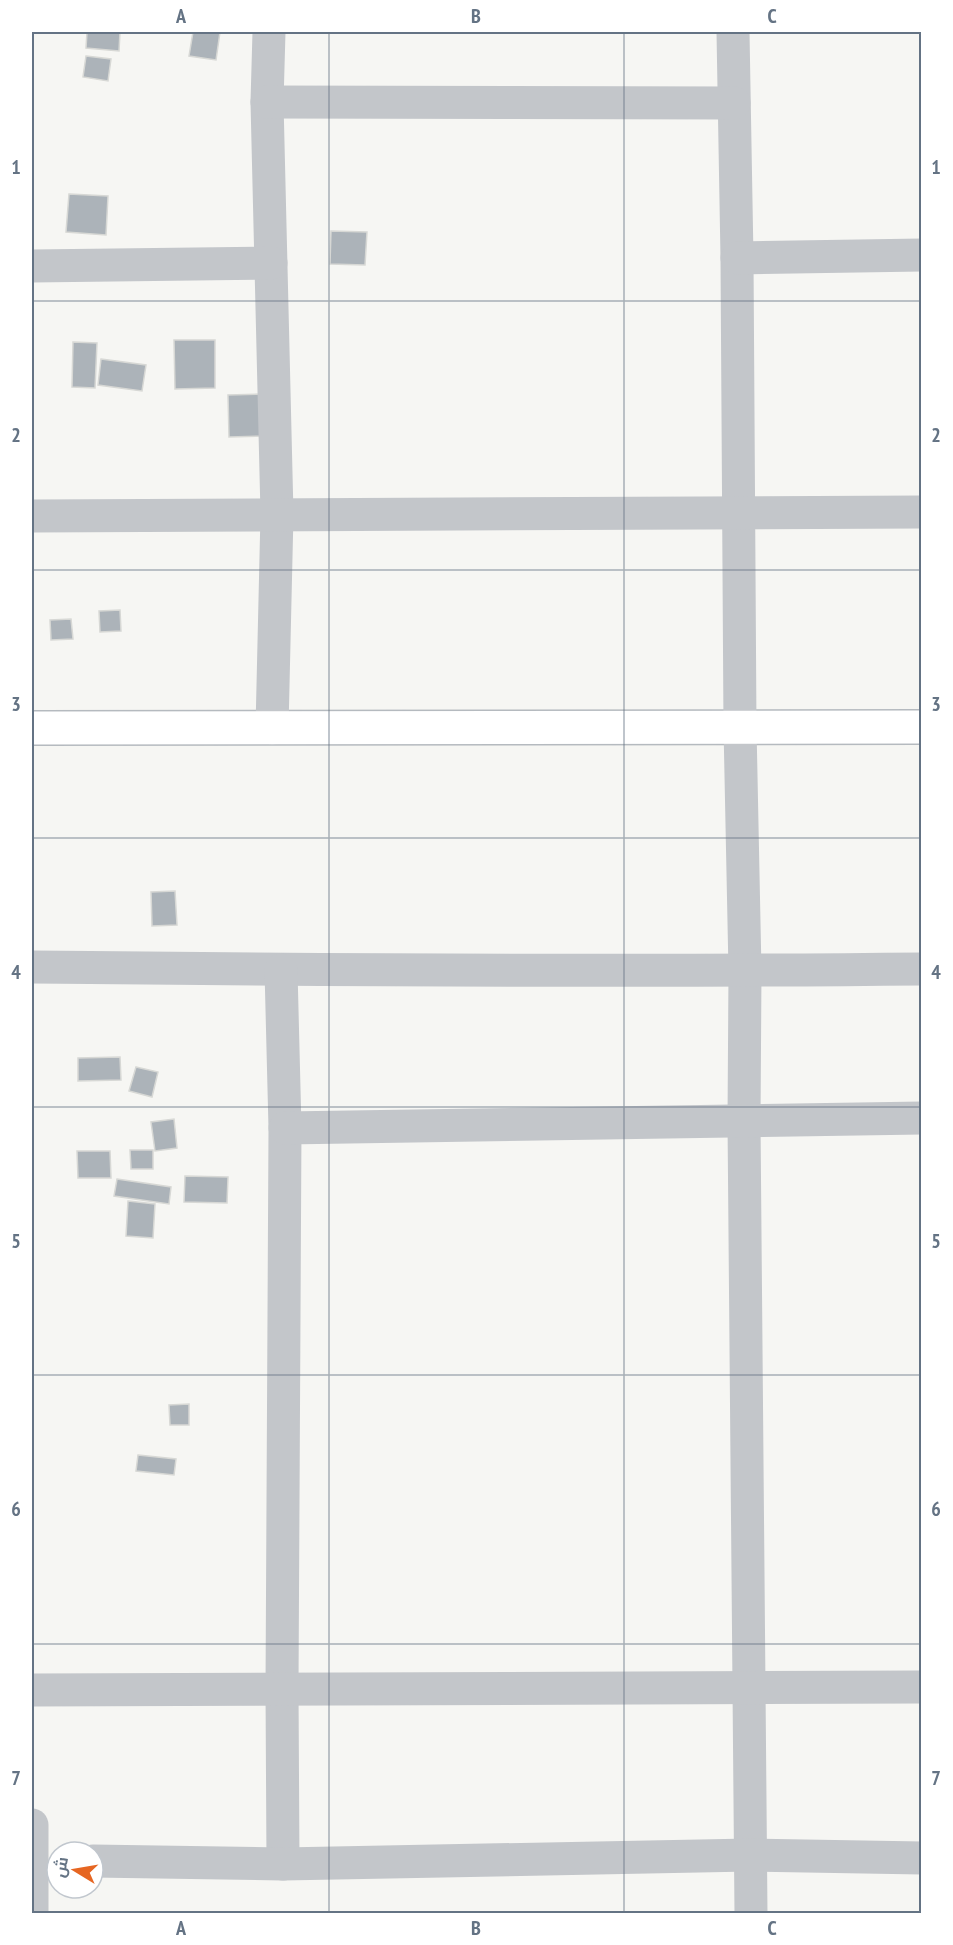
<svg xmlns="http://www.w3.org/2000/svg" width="953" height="1945" font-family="'PT Sans Narrow',Cairo,sans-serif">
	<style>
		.building { fill: #acb3b9; stroke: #d7d8d5; stroke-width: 1.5 }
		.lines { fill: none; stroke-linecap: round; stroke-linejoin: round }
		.secondary-casing { stroke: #b5babf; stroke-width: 36 }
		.street { stroke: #c3c6ca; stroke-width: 33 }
		.secondary { stroke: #fff; stroke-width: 33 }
		.grid { fill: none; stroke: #647384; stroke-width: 1.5; stroke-opacity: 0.55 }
		.neatline { fill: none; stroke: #647384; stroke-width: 2 }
		.grid-label { font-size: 20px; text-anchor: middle; font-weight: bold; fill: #647384 }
	</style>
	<rect width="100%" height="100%" fill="#f6f6f3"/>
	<!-- building -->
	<g class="building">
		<polygon points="87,32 120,32 119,51 86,48"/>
		<polygon points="193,32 220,32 216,60 189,56"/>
		<polygon points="86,56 111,59 108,81 83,77"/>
		<polygon points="69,194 108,196 106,235 66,232"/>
		<polygon points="331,231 367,232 365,265 330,264"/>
		<polygon points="174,340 215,340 215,388 175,389"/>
		<polygon points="73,342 97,343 95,388 72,387"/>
		<polygon points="101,359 146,365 142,391 98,385"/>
		<polygon points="261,394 262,436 229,437 228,395"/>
		<polygon points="120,610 121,631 100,632 99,611"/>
		<polygon points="71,619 73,639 51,640 50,620"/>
		<polygon points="175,891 177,925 152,926 151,892"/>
		<polygon points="120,1057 121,1080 78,1081 78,1058"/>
		<polygon points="136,1067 158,1072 152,1097 129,1091"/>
		<polygon points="174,1119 177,1148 155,1151 151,1122"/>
		<polygon points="130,1150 153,1150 153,1169 131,1169"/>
		<polygon points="77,1151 110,1151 111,1178 78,1178"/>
		<polygon points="185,1176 228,1177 227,1203 184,1202"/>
		<polygon points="117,1179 171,1187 169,1204 114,1196"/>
		<polygon points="128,1201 155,1204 153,1238 126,1236"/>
		<polygon points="189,1404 189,1425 170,1425 169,1405"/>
		<polygon points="138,1455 176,1459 174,1475 136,1471"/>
	</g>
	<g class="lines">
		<!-- secondary casing -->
		<g class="secondary-casing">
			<polyline id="secondary" points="32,728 922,727"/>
		</g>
		<!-- street -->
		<g class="street">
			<polyline points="269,32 267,102 277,514 272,728"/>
			<polyline points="733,32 737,258 740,727 745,971 744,1121 751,1914"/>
			<polyline points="267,102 734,103"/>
			<polyline points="737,258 922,255"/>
			<polyline points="32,266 271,263"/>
			<path d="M32,516C328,513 625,516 922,512"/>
			<path d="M32,967C328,970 625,972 922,969"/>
			<polyline points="281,970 285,1128 282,1688 283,1864"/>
			<polyline points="285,1128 922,1118"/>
			<polyline points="32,1690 922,1687"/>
			<polyline points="32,1825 32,1914"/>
			<polyline points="93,1861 283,1864 750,1855 922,1858"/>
		</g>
		<!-- secondary -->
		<use href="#secondary" class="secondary"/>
	</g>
	<!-- grid -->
	<path class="grid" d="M329,32V1914M624,32V1914M32,301H922M32,570H922M32,838H922M32,1107H922M32,1375H922M32,1644H922"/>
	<!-- border -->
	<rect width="953" height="1945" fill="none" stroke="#ffffff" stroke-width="66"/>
	<!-- north arrow -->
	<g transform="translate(75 1870) rotate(281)"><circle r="28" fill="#ffffff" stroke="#c1c7ce" stroke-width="1.5"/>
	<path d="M0-4.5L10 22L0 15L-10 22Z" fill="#e66622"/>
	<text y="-9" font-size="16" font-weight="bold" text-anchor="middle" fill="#647384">ش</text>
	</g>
	<rect x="33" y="33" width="887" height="1879" class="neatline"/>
	<g class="grid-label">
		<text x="181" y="23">A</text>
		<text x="476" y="23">B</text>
		<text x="772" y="23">C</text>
		<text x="16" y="174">1</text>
		<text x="936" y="174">1</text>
		<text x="16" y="442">2</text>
		<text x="936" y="442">2</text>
		<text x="16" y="711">3</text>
		<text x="936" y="711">3</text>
		<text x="16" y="979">4</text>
		<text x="936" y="979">4</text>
		<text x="16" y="1248">5</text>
		<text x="936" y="1248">5</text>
		<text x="16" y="1516">6</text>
		<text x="936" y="1516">6</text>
		<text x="16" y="1785">7</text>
		<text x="936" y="1785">7</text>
		<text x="181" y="1935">A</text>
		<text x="476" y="1935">B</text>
		<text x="772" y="1935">C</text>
	</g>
</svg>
